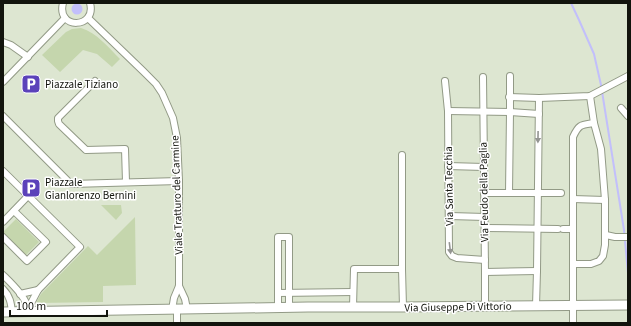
<svg xmlns="http://www.w3.org/2000/svg" width="631" height="326" font-family="'Source Sans 3',sans-serif">
	<style>
		.green { fill: #c5d6ad }
		.water { fill: #c2bffb }
		.lines { fill: none; stroke-linecap: round; stroke-linejoin: round }
		.stream { stroke: #c2bffb; stroke-width: 2 }
		.minor-casing { stroke: #929a86; stroke-width: 8 }
		.secondary-casing { stroke: #929a86; stroke-width: 11 }
		.minor { stroke: #fff; stroke-width: 6 }
		.secondary { stroke: #fff; stroke-width: 9 }
		.oneway { fill: #949592 }
		.labels { text-anchor: middle; dominant-baseline: central; stroke-width: 3; stroke-linejoin: round; paint-order: stroke }
		.poi-label { font-size: 11px; fill: #12140d; stroke: #fff; text-anchor: start }
		.street-label { font-size: 11px; fill: #12140d; stroke: #fff }
	</style>
	<rect width="100%" height="100%" fill="#dde6d1"/>
	<!-- green -->
	<g class="green">
		<path d="M81,28C97,33 108,47 120,59L112,67L97,54L83,50L60,72L42,55L66,32L72,29Z"/>
		<polygon points="101,205 121,205 122,213 116,220"/>
		<polygon points="135,217 136,285 103,286 103,302 36,303 41,294 88,246 97,255"/>
		<polygon points="16,219 39,242 26,255 3,232"/>
	</g>
	<!-- water -->
	<circle class="water" cx="77" cy="9" r="5.5"/>
	<g class="lines">
		<!-- stream -->
		<polyline class="stream" points="571,3 579,20 594,54 601,85 624,230 628,273"/>
		<!-- minor casing -->
		<g class="minor-casing">
			<g id="minor">
				<path d="M63,3C56,30 97,29 90,3"/>
				<polyline points="88,18 143,71 156,84 162,93 173,118 177,138 179,181 179,286 174,298 172,310"/>
				<polyline points="3,42 11,45 28,57"/>
				<polyline points="483,77 484,167 485,272 485,306"/>
				<polyline points="95,81 58,118 58,121 59,124 86,150 125,149 126,182"/>
				<polyline points="445,81 448,111 449,252 452,256 457,258 485,260"/>
				<polyline points="3,82 65,18"/>
				<polyline points="509,97 539,98 590,96 628,76"/>
				<polyline points="621,108 628,116"/>
				<polyline points="448,111 510,112 539,114"/>
				<polyline points="3,116 71,184 179,181"/>
				<polyline points="402,155 402,269 403,307"/>
				<polyline points="448,166 484,167"/>
				<polyline points="3,171 80,247 38,290 20,294"/>
				<polyline points="484,193 561,193"/>
				<polyline points="509,193 510,112 510,76"/>
				<polyline points="573,199 605,200"/>
				<polyline points="450,216 485,217"/>
				<polyline points="3,222 28,196"/>
				<polyline points="485,228 558,229"/>
				<polyline points="563,229 573,229"/>
				<polyline points="606,235 615,237 628,237"/>
				<polyline points="3,237 27,261 46,242 14,211"/>
				<polyline points="573,264 591,264 599,261 603,256 605,245 605,200 601,149 594,123"/>
				<polyline points="485,272 537,271"/>
				<path d="M3,275C12,284 28,299 29,312"/>
				<polyline points="179,286 185,299 187,309"/>
				<path d="M3,289C10,296 11,303 12,312"/>
				<polyline points="278,293 353,292"/>
				<polyline points="536,306 537,271 539,98"/>
				<polyline points="29,307 38,290"/>
				<polyline points="353,307 354,269 402,269"/>
				<polyline points="278,308 278,237 289,237 289,308"/>
				<polyline points="177,323 177,310"/>
				<path d="M573,323V137C579,124 581,125 594,123L590,96"/>
			</g>
		</g>
		<!-- secondary casing -->
		<g class="secondary-casing">
			<polyline id="secondary" points="3,312 308,307 403,307 628,305"/>
		</g>
		<!-- minor -->
		<use href="#minor" class="minor"/>
		<!-- secondary -->
		<use href="#secondary" class="secondary"/>
	</g>
	<!-- one-way arrows -->
	<defs><path id="oneway-solid" d="M-6-.8H1V-3.2L6.5 0L1 3.2V.8H-6Z"/></defs>
	<g class="oneway">
		<use href="#oneway-solid" transform="translate(538 137) rotate(91)"/>
		<use href="#oneway-solid" transform="translate(450 248) rotate(83)"/>
	</g>
	<!-- icons -->
	<defs>
		<g id="parking-square" transform="scale(1)"><rect x="-9" y="-9" width="18" height="18" rx="4" fill="#5b42ba" stroke="#fff"/><path d="M-3.5-5.5H1a3.5 3.5 0 0 1 0 7H-1V5.5H-3.5ZM-1-3.4V-.6H.8a1.4 1.4 0 0 0 0-2.8Z" fill="#fff"/></g>
	</defs>
	<g fill-rule="evenodd">
		<use href="#parking-square" x="31" y="84"/>
		<use href="#parking-square" x="31" y="188"/>
	</g>
	<g class="labels">
		<!-- poi labels -->
		<g class="poi-label">
			<text x="45" y="84">Piazzale Tiziano</text>
			<text x="45" y="182">Piazzale<tspan x="45" dy="13">Gianlorenzo Bernini</tspan></text>
		</g>
		<!-- street labels -->
		<g class="street-label">
			<text transform="translate(449 186) rotate(-91)">Via Santa Tecchia</text>
			<text transform="translate(484 192) rotate(-91)">Via Feudo della Paglia</text>
			<text transform="translate(177 195) rotate(-92)">Viale Tratturo del Carmine</text>
			<text transform="translate(458 307) rotate(-1)">Via Giuseppe Di Vittorio</text>
		</g>
	</g>
	<!-- border -->
	<rect width="631" height="326" fill="none" stroke="#12140d" stroke-width="8"/>
	<!-- scale -->
	<path d="M10 310v6h97v-6" fill="none" stroke="#12140d" stroke-width="2"/>
	<text x="16" y="310" font-size="12" fill="#12140d" stroke="#ffffff" stroke-width="3" paint-order="stroke">100 m</text>
</svg>
